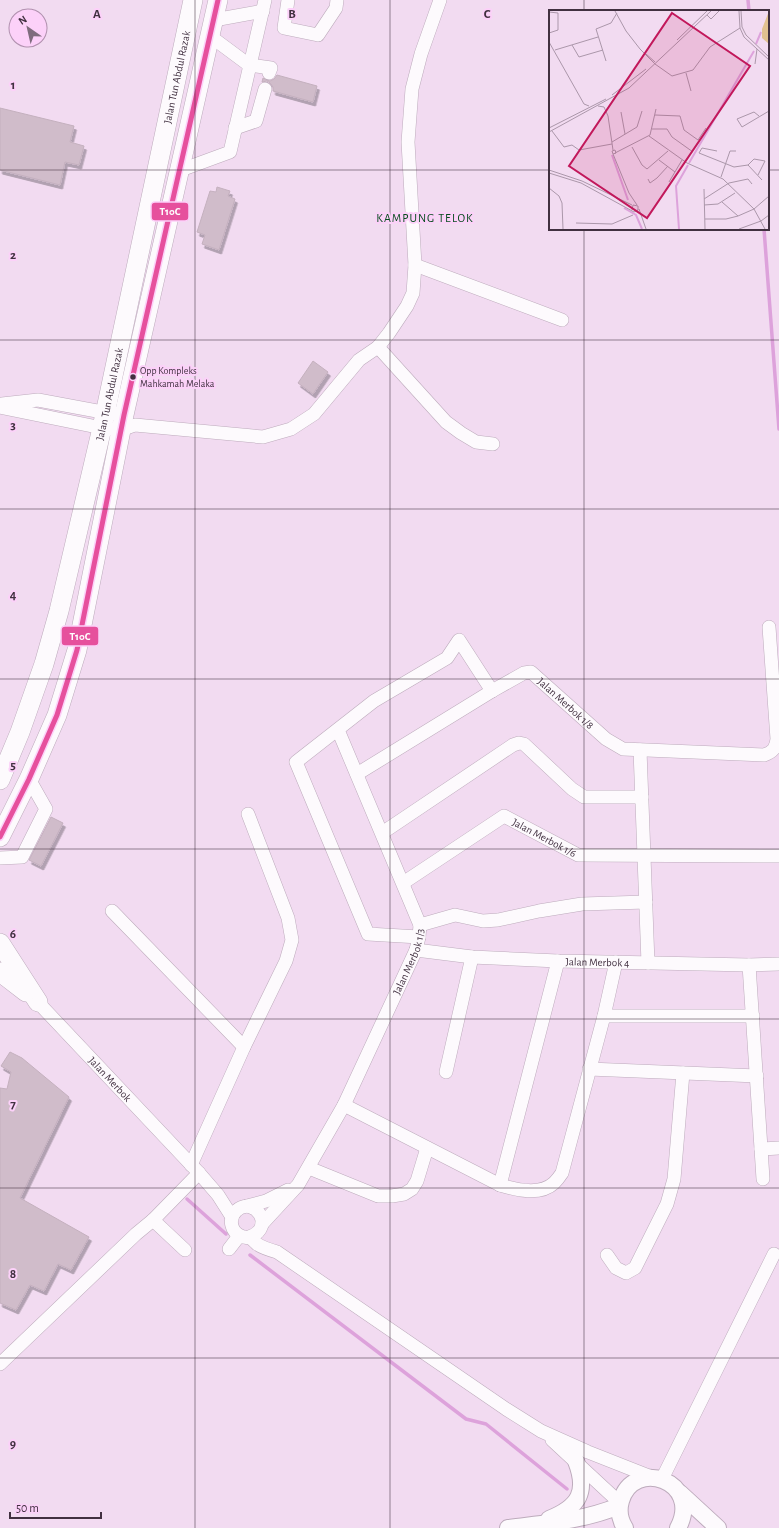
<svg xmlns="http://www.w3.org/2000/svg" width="779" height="1528" font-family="'Alegreya Sans',sans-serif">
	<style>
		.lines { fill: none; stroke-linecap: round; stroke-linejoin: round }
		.stream { stroke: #dda2db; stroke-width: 3.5 }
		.building { fill: #d0bcca; stroke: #c4b0be; filter: url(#shadow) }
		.minor-casing { stroke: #bdabbc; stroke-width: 14 }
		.major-casing { stroke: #bdabbc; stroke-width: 18 }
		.highway-casing { stroke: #bdabbc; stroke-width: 20 }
		.minor { stroke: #fdfafd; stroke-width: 13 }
		.major { stroke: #fdfafd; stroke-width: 16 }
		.highway { stroke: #fdfafd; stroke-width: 19 }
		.bus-1-casing { stroke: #fcd1f9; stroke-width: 8 }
		.bus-1 { stroke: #e6509d; stroke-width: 5 }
		.grid { fill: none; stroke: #413040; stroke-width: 1; stroke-opacity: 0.55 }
		.bus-dot { fill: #413040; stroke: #fcd1f9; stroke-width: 1.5 }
		.labels { text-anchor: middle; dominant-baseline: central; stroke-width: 4; stroke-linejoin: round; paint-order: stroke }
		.bus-label { font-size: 10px; fill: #413040; stroke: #fcd1f9; text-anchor: start }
		.street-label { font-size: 11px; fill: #413040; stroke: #fcd1f9 }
		.neighbourhood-label { font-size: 12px; letter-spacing: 1px; fill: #074d1e; stroke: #fcd1f9 }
		.inset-river { fill: none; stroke: #dda2db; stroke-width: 2 }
		.inset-road { fill: none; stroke: #ab97aa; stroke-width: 1 }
		.view { fill: #c2185b; fill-opacity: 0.15; stroke: #c2185b; stroke-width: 2 }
		.inset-edge { fill: none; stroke: #413040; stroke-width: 2 }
		.grid-label { font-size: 13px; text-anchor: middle; font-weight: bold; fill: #413040; stroke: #fcd1f9; stroke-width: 4; stroke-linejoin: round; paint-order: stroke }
		.line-badge { stroke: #fcd1f9; stroke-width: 1.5 }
		.badge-label { font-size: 11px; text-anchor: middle; font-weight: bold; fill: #fff }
	</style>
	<defs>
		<filter id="shadow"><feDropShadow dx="2.5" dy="4" stdDeviation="0" flood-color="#0004"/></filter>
	</defs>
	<rect width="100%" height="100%" fill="#f2dbf1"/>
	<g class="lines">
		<!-- stream -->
		<g class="stream">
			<polyline points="748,0 749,11"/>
			<polyline points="764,229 779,429"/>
			<polyline points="187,1199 226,1234"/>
			<polyline points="250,1255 466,1419 486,1424 567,1489"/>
		</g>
	</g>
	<!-- building -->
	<g class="building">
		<polygon points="277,75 317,86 313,102 273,91 273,87 270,83 267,81 262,82 263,78 270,81 274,79"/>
		<polygon points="0,108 74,126 70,142 84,146 79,165 65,162 60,185 0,170"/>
		<polygon points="217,187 230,191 228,196 235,199 219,250 202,244 205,235 197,232 210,191 216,192"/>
		<polygon points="313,361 328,372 313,394 298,383"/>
		<polygon points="51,817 63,823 41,866 29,860"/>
		<polygon points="10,1052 22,1058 69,1097 20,1198 89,1237 71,1270 58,1264 44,1291 30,1285 16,1310 0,1303 0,1088 7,1089 11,1072 1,1066"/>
	</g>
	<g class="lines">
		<!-- minor casing -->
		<g class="minor-casing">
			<g id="minor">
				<polyline points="288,0 284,28 318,35 336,8 337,0"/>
				<polyline points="214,20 263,11"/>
				<polyline points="210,36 249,65 271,68 269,73"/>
				<polyline points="235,128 256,121 265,89"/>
				<polyline points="181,170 230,152 265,0"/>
				<polyline points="415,265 562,320"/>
				<polyline points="378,347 446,422 461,433 476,442 493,444"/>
				<polyline points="2,404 38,400 113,414"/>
				<polyline points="0,407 102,428 121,430 135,425 263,437 291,429 314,414 359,360 378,347 389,333 407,306 413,293 415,265 408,142 412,89 421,54 440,0"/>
				<polyline points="640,750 648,963"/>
				<path id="s1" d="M357,774L492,691L524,673L531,672L606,739L623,749L764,755C773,752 776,748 777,739L769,627"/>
				<polyline points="382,833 513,745 519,743 524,744 572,789 584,797 642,797"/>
				<polyline points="0,858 22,857 46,809 29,779"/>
				<path id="s2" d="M403,883L504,816L578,855L779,856"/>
				<polyline points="112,911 244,1047"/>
				<polyline points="420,925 455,915 483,921 498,920 539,911 582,904 646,902"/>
				<polyline points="419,937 368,934 296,762 374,701 447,658 459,640 492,691"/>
				<path id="s3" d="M416,950L472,957L558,961L749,965L779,964"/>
				<polyline points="749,965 763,1179"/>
				<path id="s4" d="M32,996L199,1173L218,1195L232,1217"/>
				<polyline points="604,1016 753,1016"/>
				<polyline points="589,1069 757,1076"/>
				<polyline points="446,1072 472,957"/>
				<path d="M344,1105L500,1185C516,1190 540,1196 554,1183C557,1180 560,1176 562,1173L604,1016L616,962"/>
				<polyline points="761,1149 779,1148"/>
				<polyline points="191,1165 244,1047 286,961 292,940 288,918 248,814"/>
				<polyline points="309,1168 378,1196 392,1196 404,1194 412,1189 417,1181 427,1148"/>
				<polyline points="500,1185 558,961"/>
				<polyline points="247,1206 266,1201 288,1190"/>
				<polyline points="153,1220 185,1250"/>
				<path id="s5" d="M262,1224L298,1185L344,1105L416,950L419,937L420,925L338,730"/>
				<path d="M249,1237C277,1228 254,1194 236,1211C228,1219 231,1232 241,1236C244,1238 247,1237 250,1238C252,1239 255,1242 257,1244C263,1248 270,1250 277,1252L506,1409L541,1431L588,1452L654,1478"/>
				<polyline points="229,1249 239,1236"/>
				<polyline points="607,1255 616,1268 626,1273 635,1268 667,1204 674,1179 683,1073"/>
				<polyline points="0,1364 136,1234 153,1220 199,1173"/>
				<polyline points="552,1440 620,1503"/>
				<polyline points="662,1479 774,1254"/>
			</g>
		</g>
		<!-- major casing -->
		<g class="major-casing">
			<g id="major">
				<polyline points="680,1493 718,1528"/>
				<path d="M549,1519C579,1507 588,1492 576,1461"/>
				<path d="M508,1528C547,1523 582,1521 619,1506"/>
				<path d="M625,1528C620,1520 618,1511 621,1501C633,1457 703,1481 678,1528"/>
			</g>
		</g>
		<!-- highway casing -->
		<g class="highway-casing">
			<g id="highway">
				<path id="s6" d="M0,780L20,732L44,664L59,611L102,428L193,0"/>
				<polyline points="0,837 29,779 57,715 77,650 124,415 218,0"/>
				<polyline points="0,943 38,1002"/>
				<polyline points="0,972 26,992"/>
			</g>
		</g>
		<!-- minor -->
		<use href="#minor" class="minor"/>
		<!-- major -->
		<use href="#major" class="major"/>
		<!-- highway -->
		<use href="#highway" class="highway"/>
		<!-- bus-1 casing -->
		<g class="bus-1-casing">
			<polyline id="bus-1" points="0,837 29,779 57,715 77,650 124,415 218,0"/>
		</g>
		<!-- bus-1 -->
		<use href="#bus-1" class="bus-1"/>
	</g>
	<!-- grid -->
	<path class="grid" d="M195,0V1528M390,0V1528M584,0V11M0,170H550M768,170H779M584,229V1528M0,340H779M0,509H779M0,679H779M0,849H779M0,1019H779M0,1188H779M0,1358H779"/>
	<!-- markers -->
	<circle class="bus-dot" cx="133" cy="377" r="3.5"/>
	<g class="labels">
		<!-- bus labels -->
		<g class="bus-label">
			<text x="140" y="371">Opp Kompleks<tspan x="140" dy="13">Mahkamah Melaka</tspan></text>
		</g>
		<!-- street labels -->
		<g class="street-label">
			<text stroke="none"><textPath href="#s6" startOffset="726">Jalan Tun Abdul Razak</textPath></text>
			<text stroke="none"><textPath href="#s6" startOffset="402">Jalan Tun Abdul Razak</textPath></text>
			<text stroke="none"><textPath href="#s1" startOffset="249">Jalan Merbok 1/8</textPath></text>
			<text stroke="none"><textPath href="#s2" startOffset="167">Jalan Merbok 1/6</textPath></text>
			<text stroke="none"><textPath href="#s5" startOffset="303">Jalan Merbok 1/3</textPath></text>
			<text stroke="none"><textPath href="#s3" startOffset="182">Jalan Merbok 4</textPath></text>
			<text stroke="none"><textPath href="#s4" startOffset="114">Jalan Merbok</textPath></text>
		</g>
		<!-- neighbourhood labels -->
		<g class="neighbourhood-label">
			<text x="425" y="218">KAMPUNG TELOK</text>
		</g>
	</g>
	<!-- overview -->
	<g transform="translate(549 10)">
		<rect width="220" height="220" fill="#f2dbf1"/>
		<path d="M220,1V34L213,28V19Z" fill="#e1c190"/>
		<path class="inset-river" d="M207,34L212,22M63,145L79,190M140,153L205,41M75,198L87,205L93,219M130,219L127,176L139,155"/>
		<path class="inset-road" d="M66,1L77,21L91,39L106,54L123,66L144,60L161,37L191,18M190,1L191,18L195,27L220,50M192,1L193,17L197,25L220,47M0,2L9,3V20L0,23M158,5L162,9L170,1M128,30L158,1M0,32L35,94L40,96M23,35L30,47L54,40M6,40L49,27M97,44L106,52M57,51L47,19L62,13L68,3M206,54L208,39M137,63L142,81M63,85L97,59M49,96L55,97L59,106M72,102L76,124M106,105L131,106L135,120L149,130L157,118M59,106L64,140M210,106L205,102L188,109L193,117L220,101M0,118L57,89M103,119H118L123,127L144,142M3,121L15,137L23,135L30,140L63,134M0,122L80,78L162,1M100,126L138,153L174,169L205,199L216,219M63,132L88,117L93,101M83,137L93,155L98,159L119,141M66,140L67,143L64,144L63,141ZM168,141L153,138L150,143L185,157L199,155L205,149L216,151L209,165M66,143L101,125L107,99M64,144L80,183L88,195M110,150L126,162M199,155L213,170M0,160L33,171L83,195M0,163L32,173L85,202L89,200V196L84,195L83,200M172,167L181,141H187M99,169L101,173L108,168L119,156M120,172L133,150M0,178L10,186L13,193L14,219M155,179L156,219M155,189L180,173L199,169L203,174M173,192L189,206M155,195L169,194L186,183M90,199L97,219M156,209H177L189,206L205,199L220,186M27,213L63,214L84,205M190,219L212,211L220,205"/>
		<path class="view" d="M123,3L201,56L98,208L20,156Z"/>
		<rect width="220" height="220" class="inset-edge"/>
	</g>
	<g class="grid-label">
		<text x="97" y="18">A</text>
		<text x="292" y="18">B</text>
		<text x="487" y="18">C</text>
		<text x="13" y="89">1</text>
		<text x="13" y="259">2</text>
		<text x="13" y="429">3</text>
		<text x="13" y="599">4</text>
		<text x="13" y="769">5</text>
		<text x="13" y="938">6</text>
		<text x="13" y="1108">7</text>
		<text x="13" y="1278">8</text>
		<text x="13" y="1448">9</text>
	</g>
	<g class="line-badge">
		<rect x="151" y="202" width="38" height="19" rx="4" fill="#e6509d"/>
		<rect x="61" y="626" width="38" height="20" rx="4" fill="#e6509d"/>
	</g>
	<g class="badge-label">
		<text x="170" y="215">T10C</text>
		<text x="80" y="640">T10C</text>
	</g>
	<!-- north arrow -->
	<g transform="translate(28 28) rotate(326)"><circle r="19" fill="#fcd1f9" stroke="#b191af"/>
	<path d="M0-3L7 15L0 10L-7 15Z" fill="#7f6c7e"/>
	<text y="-6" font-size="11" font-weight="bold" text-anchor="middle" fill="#413040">N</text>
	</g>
	<!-- scale -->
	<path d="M10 1512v6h91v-6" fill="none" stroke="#413040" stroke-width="2"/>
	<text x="16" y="1512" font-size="12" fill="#413040" stroke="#fcd1f9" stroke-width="3" paint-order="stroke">50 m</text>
</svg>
